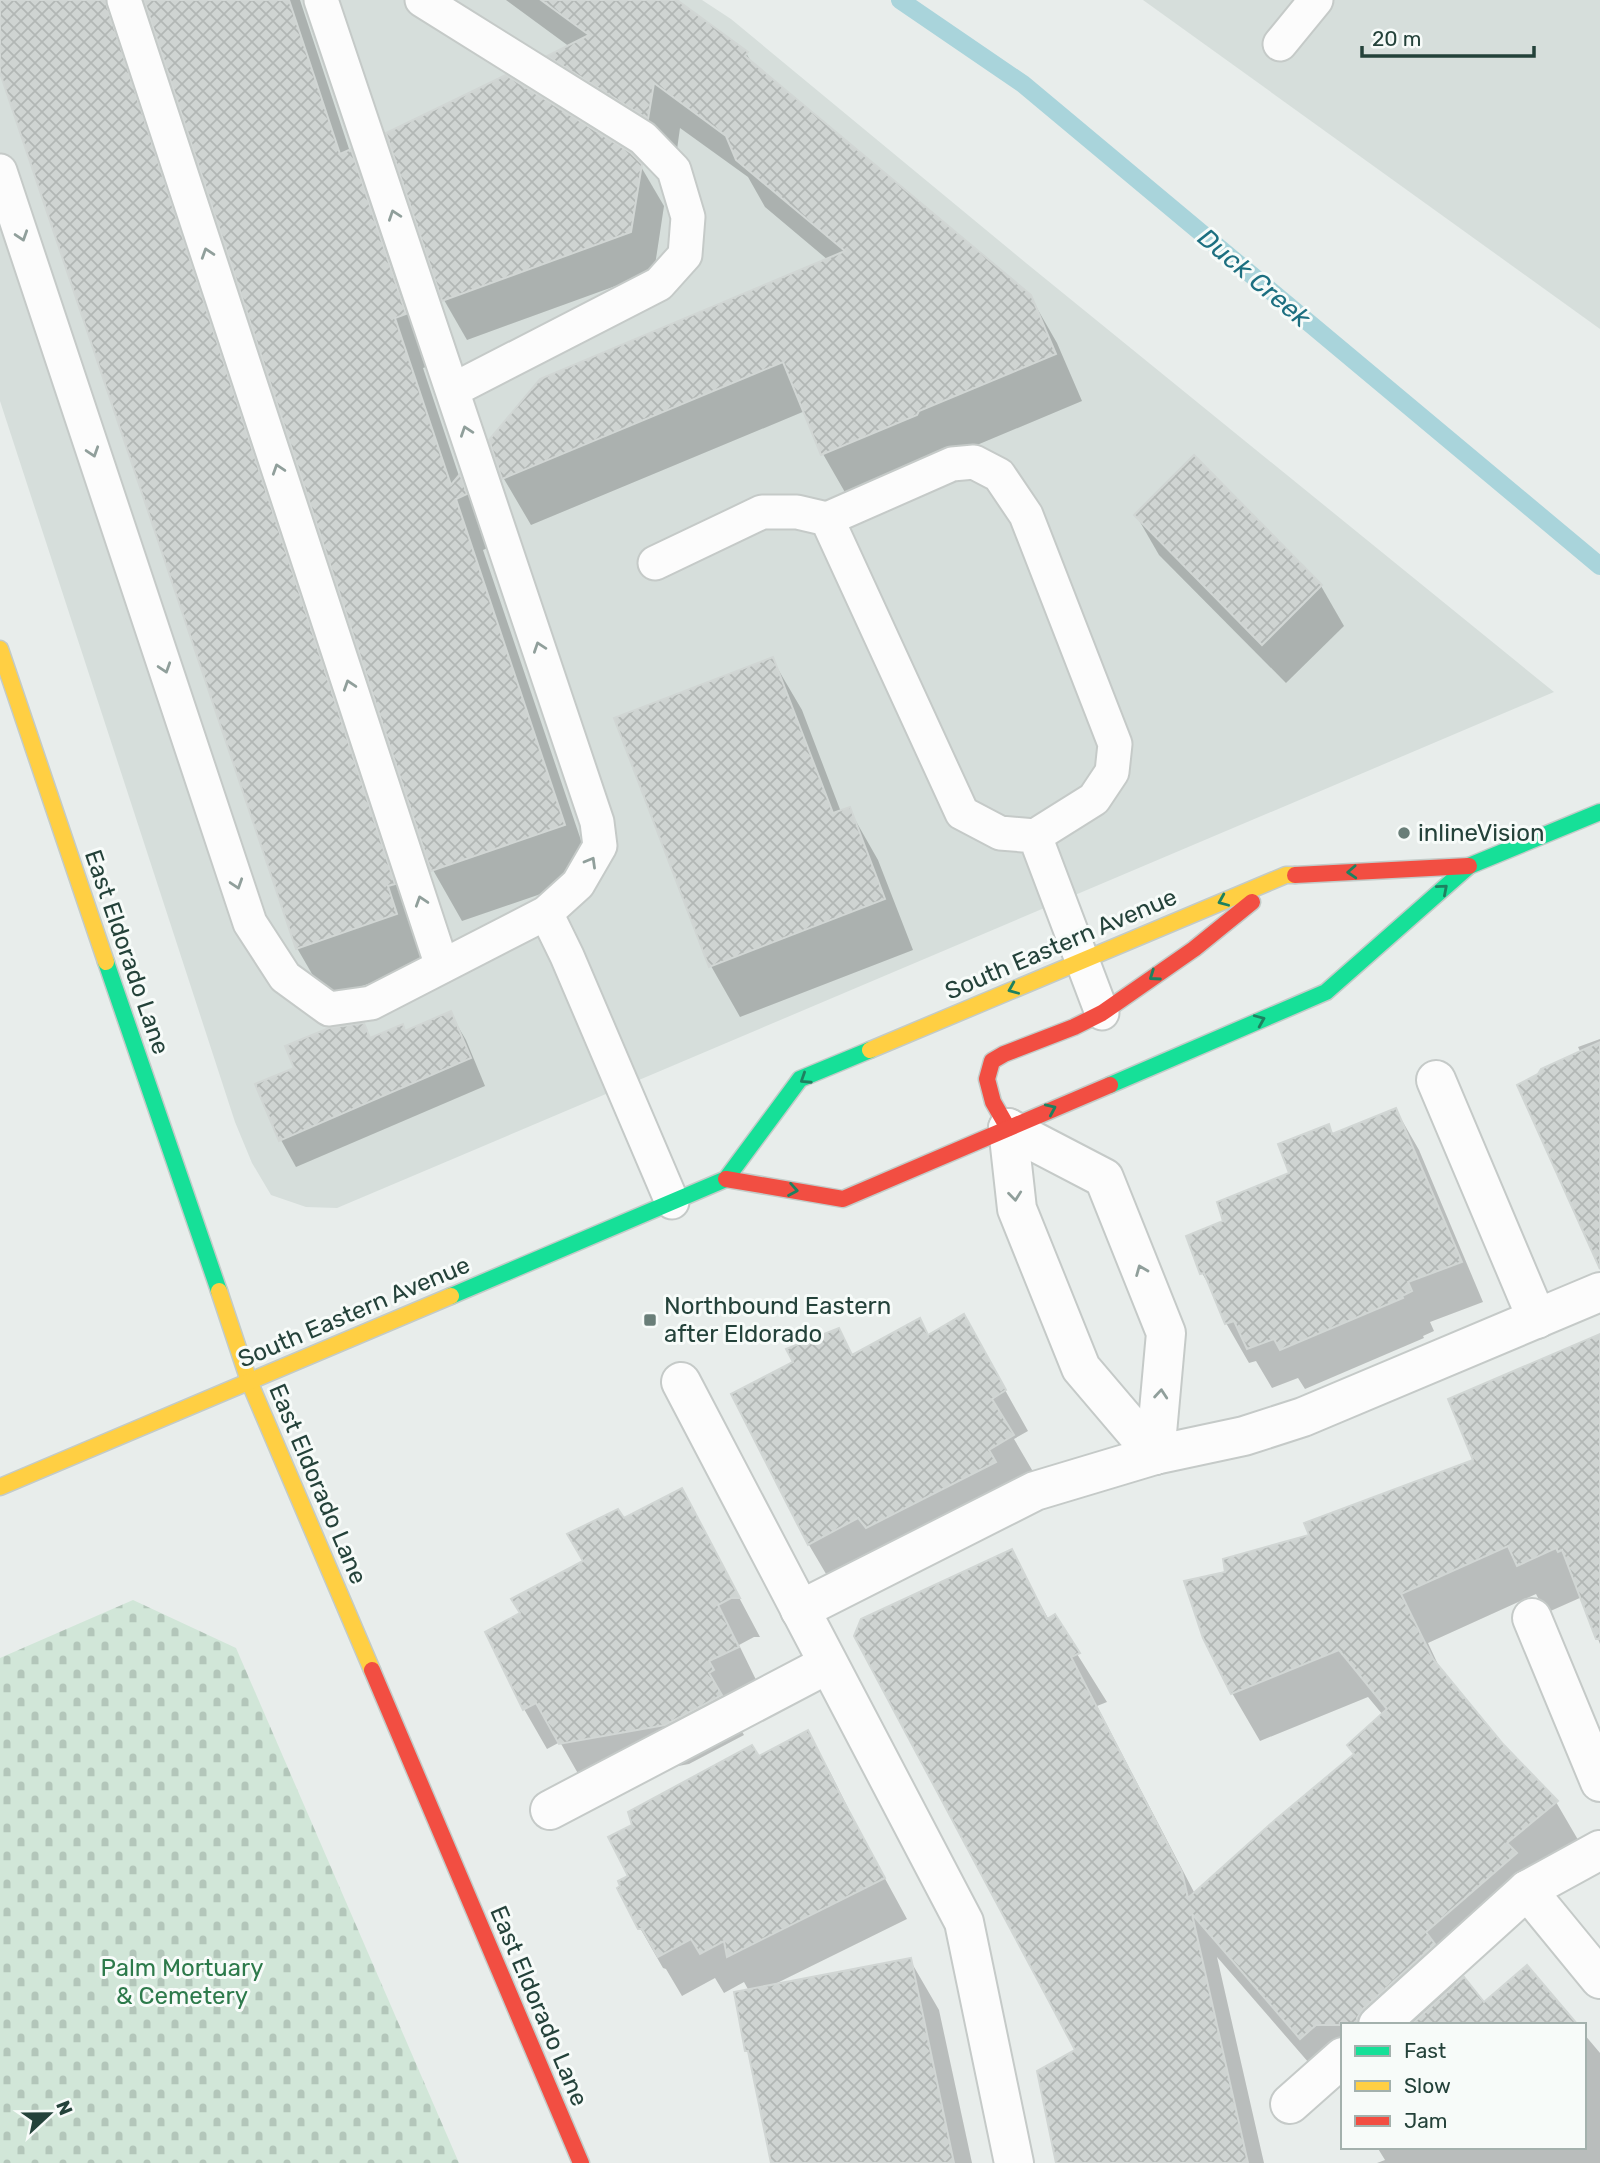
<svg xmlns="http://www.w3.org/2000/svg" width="1600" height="2163" font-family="Rubik,sans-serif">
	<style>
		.built { fill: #d6dedb }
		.cemetery { fill: url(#cemetery-stones) }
		.shadow { fill: #0003 }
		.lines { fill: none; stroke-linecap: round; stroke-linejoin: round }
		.stream { stroke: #a9d4db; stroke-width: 18 }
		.building { fill: url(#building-cross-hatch); stroke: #d1d6d4; stroke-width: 2 }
		.lane-casing { stroke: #c5cac8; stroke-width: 37 }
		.street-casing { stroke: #c5cac8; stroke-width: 42 }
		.fast-casing { stroke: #c3cbc8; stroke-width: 19 }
		.slow-casing { stroke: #c3cbc8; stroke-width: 19 }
		.jam-casing { stroke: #c3cbc8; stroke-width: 19 }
		.lane { stroke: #fcfcfc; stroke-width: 33 }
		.street { stroke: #fcfcfc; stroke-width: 38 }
		.fast { stroke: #16e098; stroke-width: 16 }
		.slow { stroke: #ffcf43; stroke-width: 16 }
		.jam { stroke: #f24e42; stroke-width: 16 }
		.oneway { stroke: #909f9b }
		.oneway2 { stroke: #1e8160 }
		.poi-dot { fill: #697e78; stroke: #f7fbf9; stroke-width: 2.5 }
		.labels { text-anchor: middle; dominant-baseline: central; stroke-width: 6; stroke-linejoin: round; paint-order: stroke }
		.poi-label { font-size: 24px; fill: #24423a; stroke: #f7fbf9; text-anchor: start }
		.street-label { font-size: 24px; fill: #24423a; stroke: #f7fbf9 }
		.park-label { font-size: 24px; fill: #2d7a4b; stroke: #f7fbf9 }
		.water-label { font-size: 26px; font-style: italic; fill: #1c6f80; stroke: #f7fbf9 }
	</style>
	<defs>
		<pattern id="cemetery-stones" width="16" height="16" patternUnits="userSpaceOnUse" patternTransform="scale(1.75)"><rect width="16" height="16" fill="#d1e6d8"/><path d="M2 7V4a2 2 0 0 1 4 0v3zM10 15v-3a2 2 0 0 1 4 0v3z" fill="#b3c6ba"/></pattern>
		<pattern id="building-cross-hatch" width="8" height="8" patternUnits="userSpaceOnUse" patternTransform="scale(1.75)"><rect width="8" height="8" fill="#cfd4d2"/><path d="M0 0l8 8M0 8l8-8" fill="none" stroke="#b2b7b5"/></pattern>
	</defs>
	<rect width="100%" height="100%" fill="#e8edeb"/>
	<!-- built -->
	<g class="built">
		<polygon points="0,0 702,0 731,19 1026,263 1554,692 337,1208 306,1207 271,1195 252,1163 235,1122 0,401"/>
		<polygon points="1143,0 1600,0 1600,329"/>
	</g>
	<!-- cemetery -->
	<polygon class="cemetery" points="133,1600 236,1648 459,2163 0,2163 0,1658"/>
	<!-- shadow -->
	<g class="shadow">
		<polygon points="0,0 300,0 350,152 379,202 434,364 423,368 459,476 488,527 494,545 483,550 593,876 462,921 433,870 156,31 148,32 425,965 326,998 297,948 0,68"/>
		<polygon points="506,0 674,0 746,53 753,65 1030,296 1057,343 1082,401 946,458 850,501 823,454 805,411 531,525 504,479 491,440 828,260 765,207 748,177 680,128 675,164 576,102 550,56 570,47"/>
		<polygon points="640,165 664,206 654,272 467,340 444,300"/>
		<polygon points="1136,515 1321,586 1344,626 1286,683 1159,555"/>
		<polygon points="772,659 802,710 841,812 849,809 878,860 913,950 740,1017 711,966 616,719"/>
		<polygon points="450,1013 466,1040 485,1086 296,1167 281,1140 296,1069 363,1025 371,1039 406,1033"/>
		<polygon points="1600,1039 1600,1259 1581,1053 1578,1047"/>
		<polygon points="1396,1110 1419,1150 1483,1302 1430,1322 1434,1331 1423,1336 1424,1338 1305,1389 1298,1378 1272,1388 1256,1361 1249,1363 1226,1323 1216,1297 1202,1273 1225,1222 1291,1174 1328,1126 1334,1135"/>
		<polygon points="838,1330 853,1356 928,1337 986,1356 1028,1431 1014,1439 1035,1475 832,1584 809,1545 733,1394 795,1363"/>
		<polygon points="1600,1337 1600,1644 1582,1597 1546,1613 1536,1594 1428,1643 1442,1673 1501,1744 1556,1802 1584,1850 1544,1902 1454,1980 1457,1985 1484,2004 1576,2025 1343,2025 1343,2074 1329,2086 1217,1957 1264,2163 1058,2163 1077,2050 1011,1552 1049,1620 1054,1617 1107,1702 1097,1706 1195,1894 1355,1756 1383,1715 1368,1697 1260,1741 1232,1693 1227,1574 1475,1461"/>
		<polygon points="682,1490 760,1637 754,1637 739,1645 760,1688 731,1713 744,1735 689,1764 584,1784 560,1742 547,1749 524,1709 521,1614 585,1562 623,1520"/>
		<polygon points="807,1732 830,1772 864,1840 907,1919 773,1985 910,1960 939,2010 972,2163 772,2163 751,2058 747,2050 749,1991 744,1982 724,1993 715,1978 682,1996 666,1969 663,1968 640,1928 631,1877 758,1758"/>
		<polygon points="1584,2034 1600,2053 1600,2163 1377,2163 1385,2160 1377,2147 1584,2147"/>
	</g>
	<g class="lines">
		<!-- stream -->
		<polyline class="stream" points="900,0 1023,84 1600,566"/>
	</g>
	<!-- building -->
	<g class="building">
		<polygon points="0,0 105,0 395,884 388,886 397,914 296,949 0,73"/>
		<polygon points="144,0 289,0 340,154 351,149 406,314 395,318 451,485 460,474 467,494 456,499 565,825 431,871"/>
		<polygon points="541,0 677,0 748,52 745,56 1031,295 1056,354 919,411 917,415 821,455 783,362 502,479 489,440 540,379 845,251 736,160 726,136 654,83 648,119 547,56 589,35"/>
		<polygon points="506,75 631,153 642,164 631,232 442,301 386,133"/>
		<polygon points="1194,455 1322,585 1262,645 1134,515"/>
		<polygon points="773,657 833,813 850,807 885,899 709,967 614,718"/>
		<polygon points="451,1011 471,1058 279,1141 255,1084 294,1068 285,1046 329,1028 364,1023 370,1038 403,1024 405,1031"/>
		<polygon points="1600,1042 1600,1269 1517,1085 1538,1074 1541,1069"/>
		<polygon points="1396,1108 1462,1262 1408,1282 1412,1291 1402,1296 1403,1298 1280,1350 1274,1339 1247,1349 1234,1321 1225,1324 1204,1273 1200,1274 1186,1236 1223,1221 1217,1202 1289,1173 1278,1144 1329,1124 1332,1134"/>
		<polygon points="964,1314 1006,1390 992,1399 1014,1435 989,1450 996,1462 866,1528 858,1518 808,1545 731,1394 793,1362 786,1349 839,1328 852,1355 920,1318 928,1335"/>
		<polygon points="1600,1334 1600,1639 1596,1639 1562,1550 1558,1552 1556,1548 1517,1566 1508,1546 1401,1594 1433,1659 1502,1743 1558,1801 1507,1843 1517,1853 1426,1932 1435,1944 1363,2009 1357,2018 1357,2025 1316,2025 1300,2039 1192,1914 1248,2163 1056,2163 1037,2071 1075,2050 854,1636 861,1619 1012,1549 1047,1619 1055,1614 1080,1653 1071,1657 1182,1872 1188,1898 1275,1820 1354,1754 1347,1745 1387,1709 1339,1650 1231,1694 1203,1638 1184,1581 1225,1572 1223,1559 1309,1535 1304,1523 1473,1460 1448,1399"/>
		<polygon points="682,1488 740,1598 731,1598 718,1605 739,1647 709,1661 714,1670 709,1673 722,1695 665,1725 559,1744 536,1703 523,1710 485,1632 520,1613 511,1599 583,1561 567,1534 618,1509 624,1518"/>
		<polygon points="808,1730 842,1798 885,1878 727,1957 724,1941 700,1954 691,1939 658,1957 642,1929 638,1929 617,1888 620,1886 618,1881 628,1876 608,1837 632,1825 628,1812 752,1745 759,1756"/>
		<polygon points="911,1958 954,2163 771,2163 748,2051 745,2051 734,1992"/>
		<polygon points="1527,1965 1578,2025 1411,2025 1464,1977 1484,2002"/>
	</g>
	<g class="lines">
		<!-- lane casing -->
		<g class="lane-casing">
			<g id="lane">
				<polyline points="124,0 442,966"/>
				<polyline points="422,0 643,138 674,170 688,217 685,255 659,284 453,390"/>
				<polyline points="1280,44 1316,0"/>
				<polyline points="0,171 250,923 285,977 329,1009 371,1003 546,913 578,884 600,846 597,822 321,0"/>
				<polyline points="827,519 952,464 974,462 999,475 1026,515 1115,744 1112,772 1094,799 1035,836"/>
				<polyline points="655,563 762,512 797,512 827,519 962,813 1000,833 1035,836 1102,1013"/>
				<polyline points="546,913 567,956 672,1202"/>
			</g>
		</g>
		<!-- street casing -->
		<g class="street-casing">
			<g id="street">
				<polyline points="1436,1080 1537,1319"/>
				<polyline points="1008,1128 1104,1178 1166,1333 1155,1455"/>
				<polyline points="1008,1128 1017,1209 1081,1368 1155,1455"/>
				<polyline points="681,1382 964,1922 1014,2163"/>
				<polyline points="800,1610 1035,1491 1155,1455 1244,1436 1303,1417 1600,1292"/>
				<polyline points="1532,1618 1600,1782"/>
				<polyline points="550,1810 828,1664"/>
				<polyline points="1527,1890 1600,1979"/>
				<polyline points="1378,2025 1527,1890 1600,1850"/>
				<polyline points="1290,2104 1343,2057"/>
			</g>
		</g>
		<!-- fast casing -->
		<g class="fast-casing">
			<g id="fast">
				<polyline points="106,962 219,1291"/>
				<polyline points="1110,1085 1326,992 1469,866 1600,812"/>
				<polyline points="451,1296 726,1179 800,1079 870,1050"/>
			</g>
		</g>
		<!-- slow casing -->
		<g class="slow-casing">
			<g id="slow">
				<polyline points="0,649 106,962"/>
				<polyline points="870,1050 1286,875 1295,875"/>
				<polyline points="219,1291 249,1381 372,1670"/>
				<polyline points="0,1487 451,1296"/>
			</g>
		</g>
		<!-- jam casing -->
		<g class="jam-casing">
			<g id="jam">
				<polyline points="1295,875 1469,866"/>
				<polyline points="1008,1128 993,1102 987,1079 992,1061 1004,1054 1074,1027 1102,1013 1194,949 1252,902"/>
				<polyline points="726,1179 843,1199 1110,1085"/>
				<polyline points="372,1670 581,2163"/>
			</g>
		</g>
		<!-- lane -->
		<use href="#lane" class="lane"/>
		<!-- street -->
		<use href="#street" class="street"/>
		<!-- fast -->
		<use href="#fast" class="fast"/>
		<!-- slow -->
		<use href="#slow" class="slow"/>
		<!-- jam -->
		<use href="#jam" class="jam"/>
	</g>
	<!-- one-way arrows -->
	<defs><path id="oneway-chevron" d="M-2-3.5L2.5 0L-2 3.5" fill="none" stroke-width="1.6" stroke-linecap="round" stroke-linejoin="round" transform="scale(1.75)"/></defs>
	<g class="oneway">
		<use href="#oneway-chevron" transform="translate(394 215) rotate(-109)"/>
		<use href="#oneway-chevron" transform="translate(22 236) rotate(72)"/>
		<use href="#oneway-chevron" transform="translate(207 253) rotate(-108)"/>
		<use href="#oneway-chevron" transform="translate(466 431) rotate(-109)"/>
		<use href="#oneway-chevron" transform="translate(93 452) rotate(72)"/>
		<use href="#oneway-chevron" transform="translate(278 469) rotate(-108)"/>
		<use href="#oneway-chevron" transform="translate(539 647) rotate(-109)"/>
		<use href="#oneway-chevron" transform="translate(165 668) rotate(72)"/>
		<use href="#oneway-chevron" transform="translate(349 685) rotate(-108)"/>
		<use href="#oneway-chevron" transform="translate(591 862) rotate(-60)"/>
		<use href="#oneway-chevron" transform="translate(237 884) rotate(72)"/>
		<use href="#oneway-chevron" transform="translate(421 901) rotate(-108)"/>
		<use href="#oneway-chevron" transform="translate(1015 1196) rotate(84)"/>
		<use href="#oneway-chevron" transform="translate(1141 1270) rotate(-112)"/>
		<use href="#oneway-chevron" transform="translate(1161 1394) rotate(-85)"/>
	</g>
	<g class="oneway2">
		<use href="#oneway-chevron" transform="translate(1352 872) rotate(177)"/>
		<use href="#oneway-chevron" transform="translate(1443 889) rotate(-41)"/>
		<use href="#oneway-chevron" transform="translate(1223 901) rotate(157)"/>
		<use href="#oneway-chevron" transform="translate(1154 976) rotate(145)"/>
		<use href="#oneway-chevron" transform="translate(1013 989) rotate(157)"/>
		<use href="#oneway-chevron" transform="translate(1260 1020) rotate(-23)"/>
		<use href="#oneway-chevron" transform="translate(805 1079) rotate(147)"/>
		<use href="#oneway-chevron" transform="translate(1051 1109) rotate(-24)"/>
		<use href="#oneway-chevron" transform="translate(793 1190) rotate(10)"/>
	</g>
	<!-- markers -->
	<g class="poi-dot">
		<circle cx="1404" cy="833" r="7"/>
		<rect x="643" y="1313" width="14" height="14" rx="3.5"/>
	</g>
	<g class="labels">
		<!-- poi labels -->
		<g class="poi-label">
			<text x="1418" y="833">inlineVision</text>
			<text x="664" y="1306">Northbound Eastern<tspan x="664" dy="28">after Eldorado</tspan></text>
		</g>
		<!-- street labels -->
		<g class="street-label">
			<text transform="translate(1061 944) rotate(-23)">South Eastern Avenue</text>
			<text transform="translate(127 952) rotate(71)">East Eldorado Lane</text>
			<text transform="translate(354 1312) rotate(-23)">South Eastern Avenue</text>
			<text transform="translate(318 1484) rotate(67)">East Eldorado Lane</text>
			<text transform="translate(539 2006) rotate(67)">East Eldorado Lane</text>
		</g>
		<!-- park labels -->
		<g class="park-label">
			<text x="182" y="1968">Palm Mortuary<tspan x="182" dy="28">&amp; Cemetery</tspan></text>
		</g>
		<!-- water labels -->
		<g class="water-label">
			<text transform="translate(1254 278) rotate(40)">Duck Creek</text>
		</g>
	</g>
	<!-- legend -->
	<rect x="1341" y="2023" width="245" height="126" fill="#f7fbf9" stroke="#a3b1ad" stroke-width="2"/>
	<rect x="1355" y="2046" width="35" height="10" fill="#16e098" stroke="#a3b1ad" stroke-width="2"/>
	<text x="1404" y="2058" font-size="21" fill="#24423a">Fast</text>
	<rect x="1355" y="2081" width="35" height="10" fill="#ffcf43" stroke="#a3b1ad" stroke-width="2"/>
	<text x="1404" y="2093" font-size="21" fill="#24423a">Slow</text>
	<rect x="1355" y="2116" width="35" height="10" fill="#f24e42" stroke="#a3b1ad" stroke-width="2"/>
	<text x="1404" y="2128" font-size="21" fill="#24423a">Jam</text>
	<!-- north arrow -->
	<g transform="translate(49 2114) rotate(68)" stroke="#f7fbf9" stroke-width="5" paint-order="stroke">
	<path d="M0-5L12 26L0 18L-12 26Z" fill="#24423a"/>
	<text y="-10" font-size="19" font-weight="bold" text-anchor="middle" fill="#24423a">N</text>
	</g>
	<!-- scale -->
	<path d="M1362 46v10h172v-10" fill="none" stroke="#24423a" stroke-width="3.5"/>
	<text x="1372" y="46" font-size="21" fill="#24423a" stroke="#f7fbf9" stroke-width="5" paint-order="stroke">20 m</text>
</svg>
